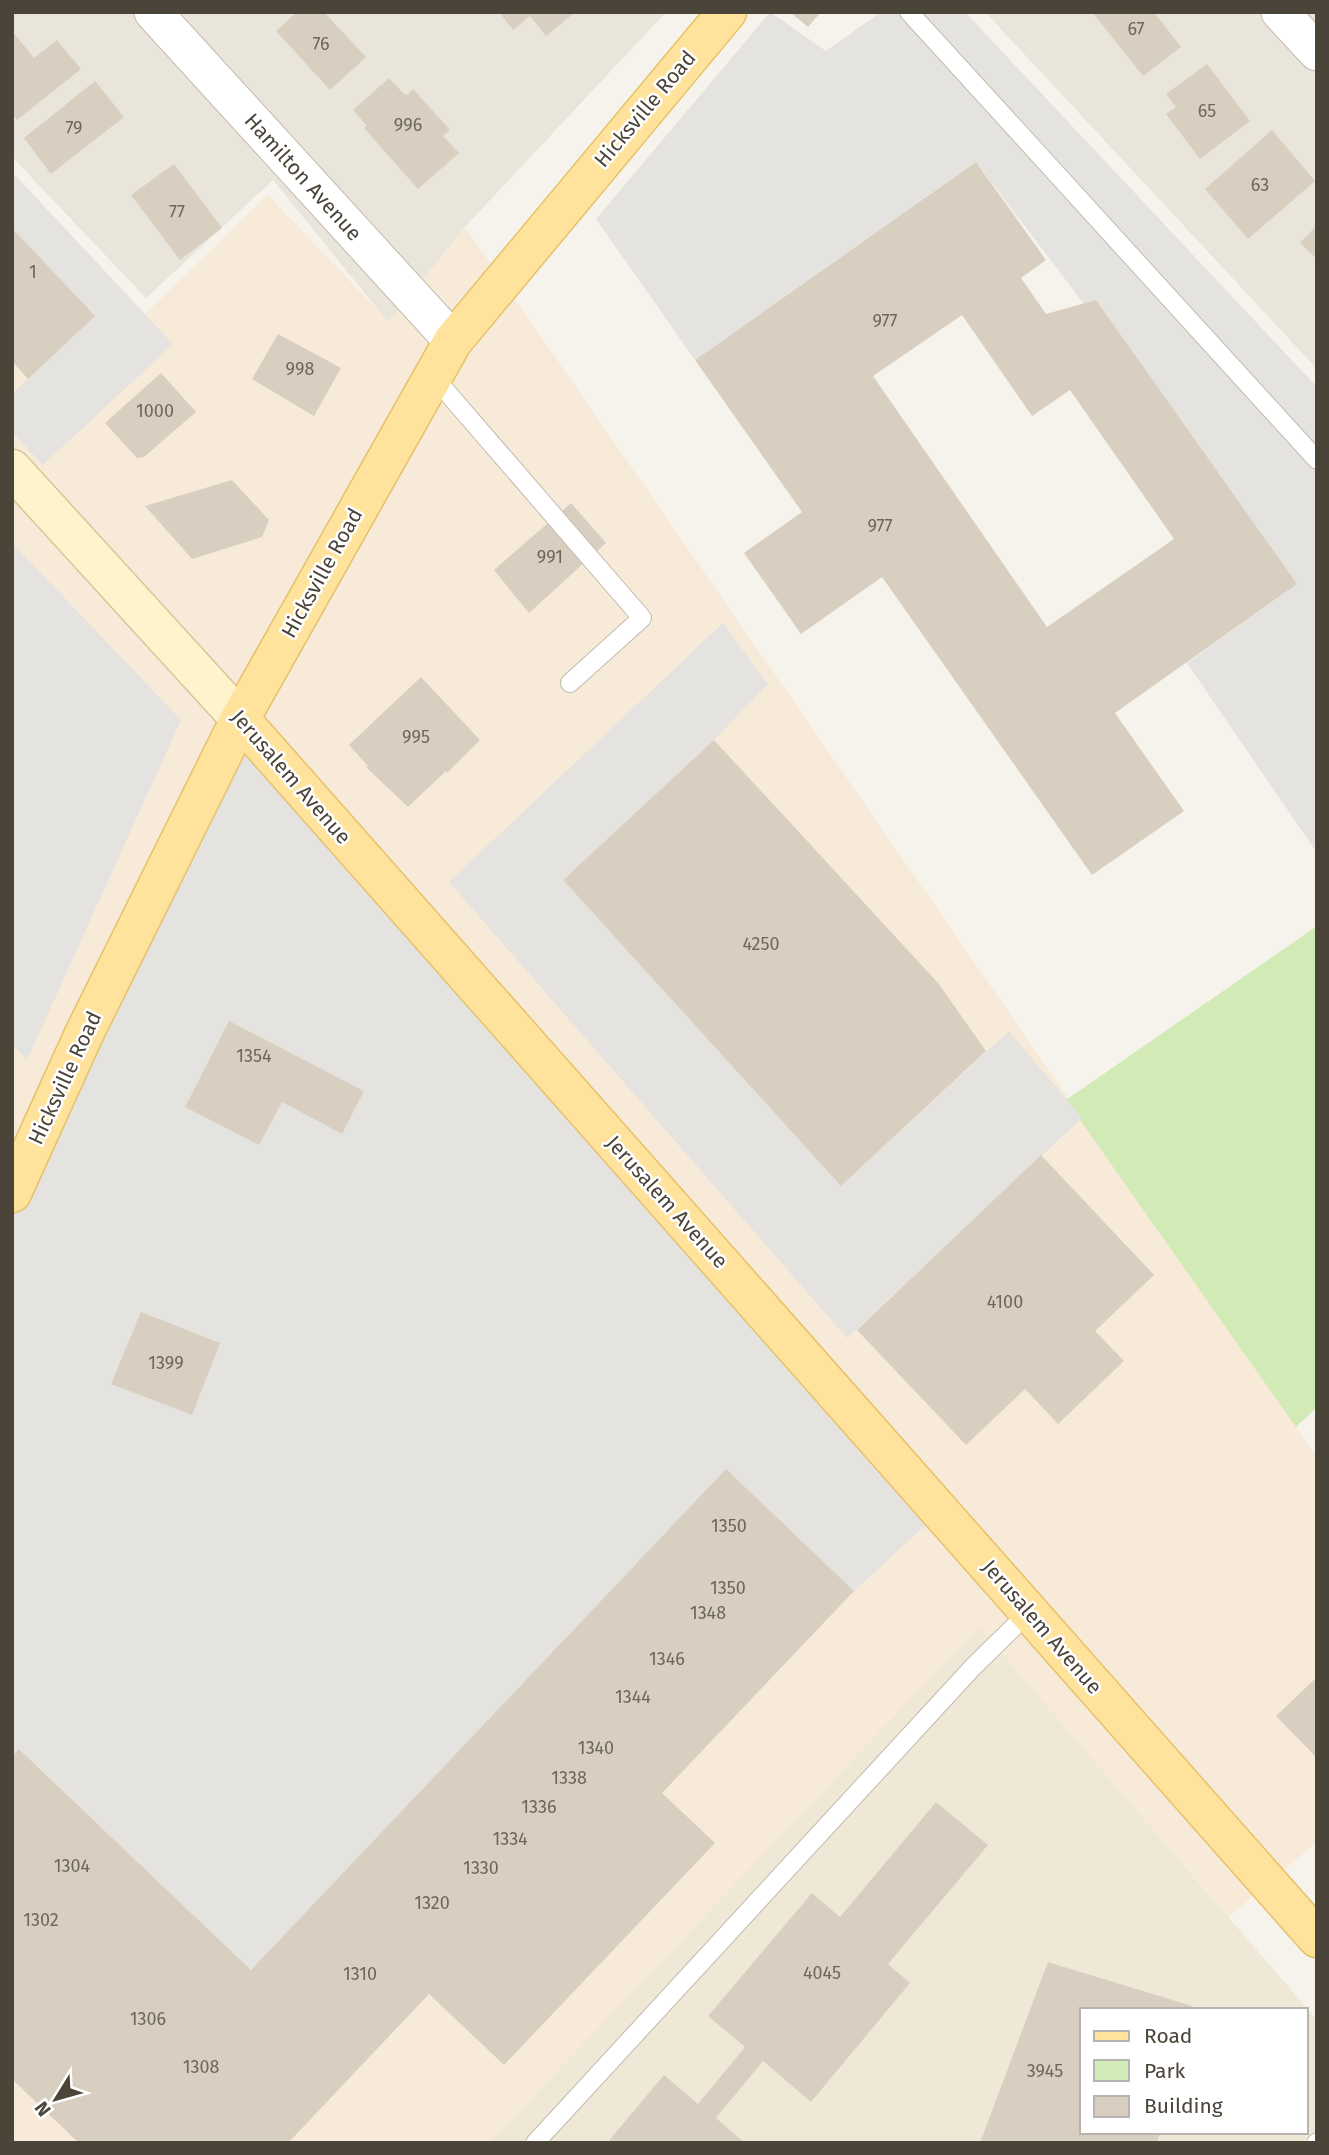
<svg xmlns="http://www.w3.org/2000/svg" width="1329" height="2155" font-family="'Fira Sans',sans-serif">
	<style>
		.residential { fill: #eae5da }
		.commercial { fill: #f7ead8 }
		.education { fill: #efe8d6; fill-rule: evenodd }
		.green { fill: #d2eab5 }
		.parking { fill: #e5e3e0 }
		.building { fill: #d8cfc1; fill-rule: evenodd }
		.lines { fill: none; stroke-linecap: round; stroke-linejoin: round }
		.lane-casing { stroke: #c2bbae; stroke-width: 20 }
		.street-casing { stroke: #c2bbae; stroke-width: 39 }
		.secondary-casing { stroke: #d6c79b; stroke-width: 41 }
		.primary-casing { stroke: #e6c16a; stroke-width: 41 }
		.lane { stroke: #fff; stroke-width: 18 }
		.street { stroke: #fff; stroke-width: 37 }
		.secondary { stroke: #fff3cd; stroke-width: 38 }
		.primary { stroke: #ffe39c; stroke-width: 38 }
		.labels { text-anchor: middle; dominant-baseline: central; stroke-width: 5; stroke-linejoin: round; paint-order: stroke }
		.number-label { font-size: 18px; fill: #6e675b }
		.street-label { font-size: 21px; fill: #4b4439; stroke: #fff }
	</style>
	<rect width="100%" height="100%" fill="#f6f3ec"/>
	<!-- residential -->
	<g class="residential">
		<polygon points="12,12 666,12 465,227 389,323 273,180 146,298 12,157"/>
		<polygon points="985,12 1317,12 1317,369"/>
	</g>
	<!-- commercial -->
	<polygon class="commercial" points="12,172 145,314 268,195 389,322 465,227 1317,1457 1317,1842 1229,1917 979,1628 489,2143 12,2143"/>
	<!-- education -->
	<path class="education" d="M979,1627L1317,2020V2143H489ZM1082,2010H1306V2132H1082Z"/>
	<!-- green -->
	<polygon class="green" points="1317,926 1317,1407 1296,1427 1066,1100"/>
	<!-- parking -->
	<g class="parking">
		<polygon points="770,12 826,51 881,12 965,12 1317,387 1317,853 1187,663 1297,584 976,162 695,360 596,219"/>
		<polygon points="12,172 173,344 43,465 12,432 12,394 95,316 12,228"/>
		<polygon points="12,543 181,720 27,1060 12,1044"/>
		<polygon points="723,623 768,684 714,740 563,880 841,1186 1009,1031 1082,1118 847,1338 449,882"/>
		<polygon points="240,719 941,1511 854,1591 726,1470 251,1970 20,1749 12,1756 12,1203"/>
	</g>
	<!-- building -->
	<g class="building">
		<polygon points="297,12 324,12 366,57 330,90 276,31"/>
		<polygon points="499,12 575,12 546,36 530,16 513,30"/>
		<polygon points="790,12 821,12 808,27"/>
		<polygon points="1092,12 1154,12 1181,47 1143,76"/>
		<polygon points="12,31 34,58 57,40 81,69 17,120 12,114"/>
		<polygon points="1207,64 1250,121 1200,159 1166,114 1176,107 1166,94"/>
		<polygon points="389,78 403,93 407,95 413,89 450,130 443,136 459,153 418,189 364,128 367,126 353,110"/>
		<polygon points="95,81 124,117 51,174 24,138"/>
		<polygon points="1272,130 1315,181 1248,239 1205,189"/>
		<path d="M976,162L1046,260L1021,278L1046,314L1096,300L1297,584L1115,713L1184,811L1092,875L882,577L801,634L744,553L802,512L695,360ZM962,315L1032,416L1070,390L1174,539L1047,627L873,376Z"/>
		<polygon points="174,164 222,228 180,260 131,195"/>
		<polygon points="1317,225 1317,259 1300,243"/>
		<polygon points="12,228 95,316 28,379 12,361"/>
		<polygon points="278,334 341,368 314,416 252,379"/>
		<polygon points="161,373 196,412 144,457 137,458 105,423"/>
		<polygon points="232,480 269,520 262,537 192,559 145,506"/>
		<polygon points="571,503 606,543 529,613 494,570"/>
		<polygon points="421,677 480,740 447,773 446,771 408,807 366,767 368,766 349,745"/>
		<polygon points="714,740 938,983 986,1051 841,1186 563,880"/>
		<polygon points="229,1021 364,1091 342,1134 282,1102 259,1145 185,1107"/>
		<polygon points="1041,1155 1154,1275 1095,1331 1124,1361 1058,1424 1025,1389 966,1445 857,1330"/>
		<polygon points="141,1312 220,1343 192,1415 111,1384"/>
		<polygon points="726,1469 854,1591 662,1793 715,1843 504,2065 429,1994 288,2143 79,2143 12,2079 12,1756 19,1749 251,1970"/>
		<polygon points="1317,1677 1317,1758 1276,1716"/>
		<polygon points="936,1802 988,1845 888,1964 910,1983 811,2102 763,2061 716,2118 745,2143 607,2143 664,2075 698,2104 745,2047 708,2016 812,1893 840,1917"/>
		<polygon points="1048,1962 1192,2006 1191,2010 1082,2010 1082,2132 1160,2132 1157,2143 980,2143"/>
	</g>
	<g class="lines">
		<!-- lane casing -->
		<g class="lane-casing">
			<g id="lane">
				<polyline points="909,12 1317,460"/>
				<polyline points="433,376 642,618 570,683"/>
				<polyline points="535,2143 973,1667 1029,1612"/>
				<polyline points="1316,2143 1317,2142"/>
			</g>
		</g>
		<!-- street casing -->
		<g class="street-casing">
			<g id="street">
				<polyline points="153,12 453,341"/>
				<polyline points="1280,12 1317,52"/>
			</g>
		</g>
		<!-- secondary casing -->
		<g class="secondary-casing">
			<polyline id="secondary" points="12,469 240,719"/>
		</g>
		<!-- primary casing -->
		<g class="primary-casing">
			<g id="primary">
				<polyline points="240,719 1317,1938"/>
				<polyline points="12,1193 84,1034 240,719 453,341 727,12"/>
			</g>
		</g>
		<!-- lane -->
		<use href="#lane" class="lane"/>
		<!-- street -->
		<use href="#street" class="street"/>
		<!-- secondary -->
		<use href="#secondary" class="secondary"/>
		<!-- primary -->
		<use href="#primary" class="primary"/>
	</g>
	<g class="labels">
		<!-- number labels -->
		<g class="number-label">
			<text x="1136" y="29">67</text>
			<text x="321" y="44">76</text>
			<text x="1207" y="111">65</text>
			<text x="408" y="125">996</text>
			<text x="74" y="128">79</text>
			<text x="1260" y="185">63</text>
			<text x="177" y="212">77</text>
			<text x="33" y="272">1</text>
			<text x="885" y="321">977</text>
			<text x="300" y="369">998</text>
			<text x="155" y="411">1000</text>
			<text x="880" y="526">977</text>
			<text x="550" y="557">991</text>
			<text x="416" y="737">995</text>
			<text x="761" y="944">4250</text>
			<text x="254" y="1056">1354</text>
			<text x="1005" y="1302">4100</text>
			<text x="166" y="1363">1399</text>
			<text x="729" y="1526">1350</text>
			<text x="728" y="1588">1350</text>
			<text x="708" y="1613">1348</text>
			<text x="667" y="1659">1346</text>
			<text x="633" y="1697">1344</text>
			<text x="596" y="1748">1340</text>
			<text x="569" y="1778">1338</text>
			<text x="539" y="1807">1336</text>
			<text x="510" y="1839">1334</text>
			<text x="72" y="1866">1304</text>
			<text x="481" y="1868">1330</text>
			<text x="432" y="1903">1320</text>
			<text x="41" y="1920">1302</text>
			<text x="822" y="1973">4045</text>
			<text x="360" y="1974">1310</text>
			<text x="148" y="2019">1306</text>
			<text x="201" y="2067">1308</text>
			<text x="1045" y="2071">3945</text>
		</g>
		<!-- street labels -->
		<g class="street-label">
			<text transform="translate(645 109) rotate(-50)">Hicksville Road</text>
			<text transform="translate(303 177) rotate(48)">Hamilton Avenue</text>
			<text transform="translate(322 573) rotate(-61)">Hicksville Road</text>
			<text transform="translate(291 777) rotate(49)">Jerusalem Avenue</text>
			<text transform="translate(65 1078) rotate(-65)">Hicksville Road</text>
			<text transform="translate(667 1202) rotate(48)">Jerusalem Avenue</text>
			<text transform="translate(1042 1627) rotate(49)">Jerusalem Avenue</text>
		</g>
	</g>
	<!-- border -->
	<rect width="1329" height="2155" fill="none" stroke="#4b4439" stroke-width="28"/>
	<!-- legend -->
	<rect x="1080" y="2008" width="228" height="126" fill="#ffffff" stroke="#b7b4b0" stroke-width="2"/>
	<rect x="1094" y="2031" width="35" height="10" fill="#ffe39c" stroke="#b7b4b0" stroke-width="2"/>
	<text x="1144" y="2043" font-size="21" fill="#4b4439">Road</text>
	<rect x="1094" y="2060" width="35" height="21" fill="#d2eab5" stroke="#b7b4b0" stroke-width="2"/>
	<text x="1144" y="2078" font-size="21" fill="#4b4439">Park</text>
	<rect x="1094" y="2096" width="35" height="21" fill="#d8cfc1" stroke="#b7b4b0" stroke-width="2"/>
	<text x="1144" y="2113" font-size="21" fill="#4b4439">Building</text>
	<!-- north arrow -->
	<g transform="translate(56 2099) rotate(233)" stroke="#ffffff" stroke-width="5" paint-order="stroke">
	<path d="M0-5L12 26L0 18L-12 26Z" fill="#4b4439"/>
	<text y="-10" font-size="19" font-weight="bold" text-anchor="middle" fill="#4b4439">N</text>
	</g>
</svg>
